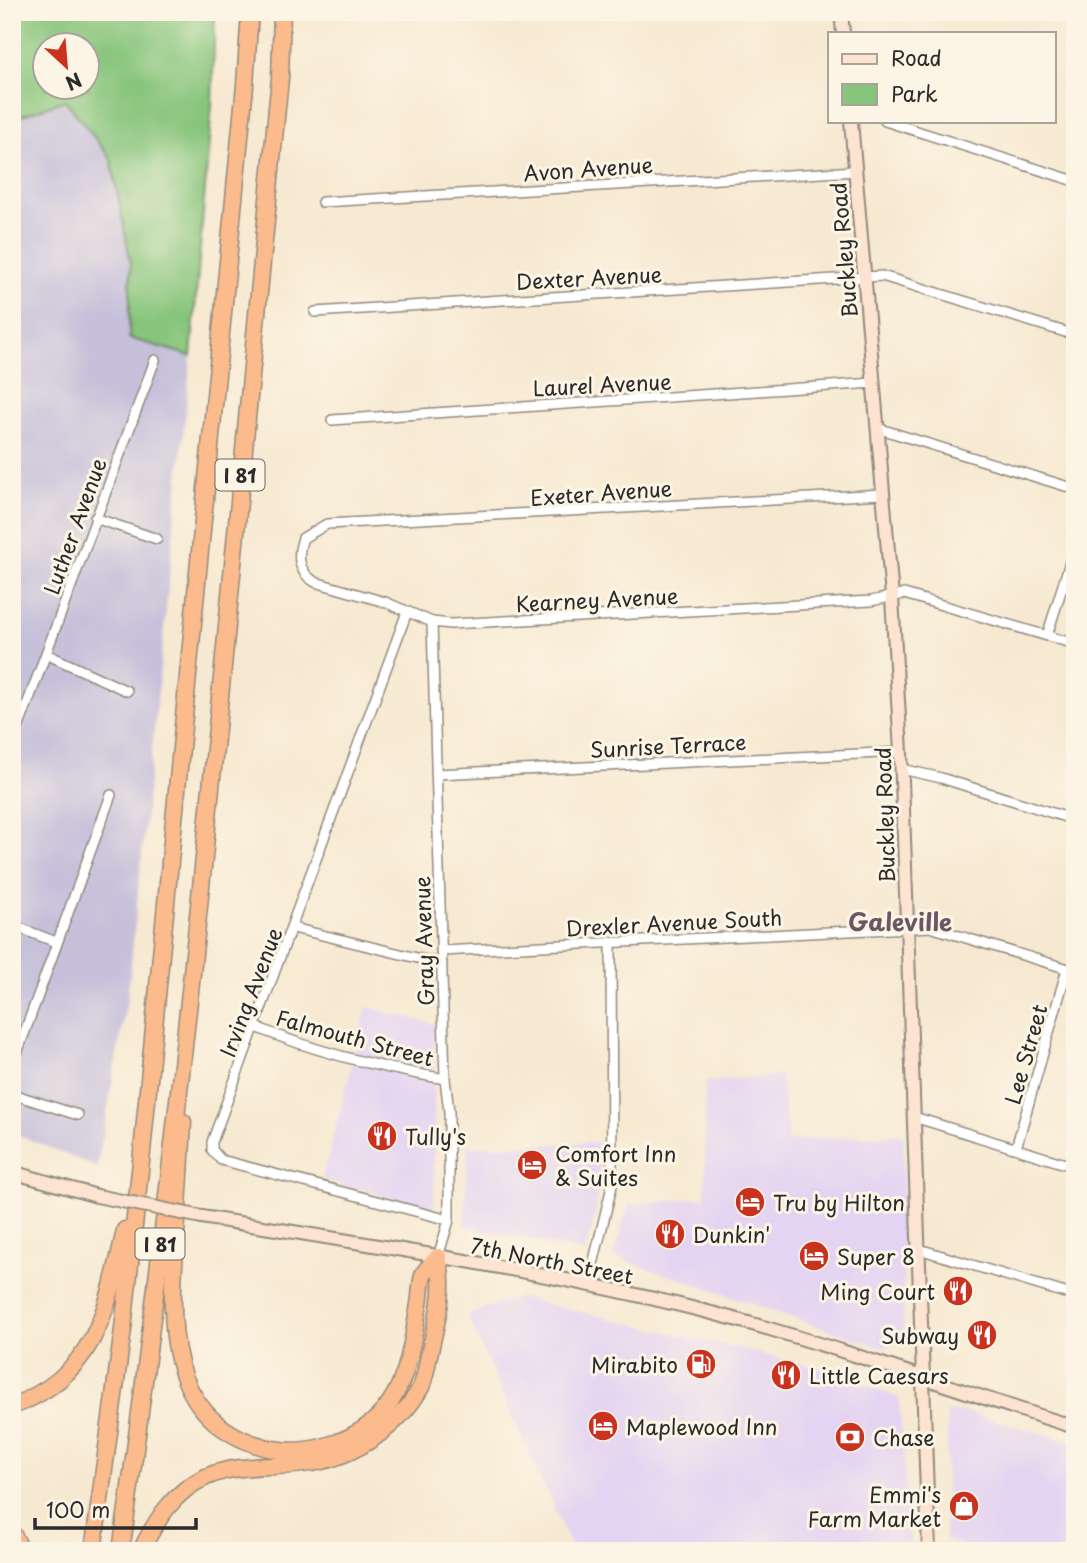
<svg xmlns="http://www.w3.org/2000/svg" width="1087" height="1563" font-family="'Playpen Sans',sans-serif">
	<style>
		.built { fill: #e4d3f2 }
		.industrial { fill: #c6c0da }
		.green { fill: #88c57c; stroke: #5a7854; stroke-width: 2; fill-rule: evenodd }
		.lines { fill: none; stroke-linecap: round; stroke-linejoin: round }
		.street-casing { stroke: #918a7e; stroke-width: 12 }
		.secondary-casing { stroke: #918a7e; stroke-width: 16 }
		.highway-casing { stroke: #918a7e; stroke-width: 19 }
		.street { stroke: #fff; stroke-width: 9 }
		.secondary { stroke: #fde4d1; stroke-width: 12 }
		.highway { stroke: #fbbb8c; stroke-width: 16 }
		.secondary-bridge-casing { stroke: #918a7e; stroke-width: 16; stroke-linecap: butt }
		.secondary-bridge { stroke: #fde4d1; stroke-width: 12 }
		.labels { text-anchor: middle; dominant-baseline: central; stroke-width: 6; stroke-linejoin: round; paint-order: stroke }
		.shield { fill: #fcf5e5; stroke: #6a6863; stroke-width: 2 }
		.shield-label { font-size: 19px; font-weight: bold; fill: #2b2b2b }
		.street-label { font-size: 21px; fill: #2b2b2b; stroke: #fcf5e5 }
		.poi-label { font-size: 21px; fill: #2b2b2b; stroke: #fcf5e5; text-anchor: start }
		.quarter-label { font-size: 24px; font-weight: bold; fill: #6a5664; stroke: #fcf5e5 }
	</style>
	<rect width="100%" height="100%" fill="#fcf5e5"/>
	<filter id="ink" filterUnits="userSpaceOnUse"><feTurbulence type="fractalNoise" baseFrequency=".0143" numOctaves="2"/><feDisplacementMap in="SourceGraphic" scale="14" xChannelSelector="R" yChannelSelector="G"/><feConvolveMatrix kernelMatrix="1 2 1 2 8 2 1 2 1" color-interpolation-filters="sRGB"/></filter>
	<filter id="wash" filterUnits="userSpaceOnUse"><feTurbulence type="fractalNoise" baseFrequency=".00686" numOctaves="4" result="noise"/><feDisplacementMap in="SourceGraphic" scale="28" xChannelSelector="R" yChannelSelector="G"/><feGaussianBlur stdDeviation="1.57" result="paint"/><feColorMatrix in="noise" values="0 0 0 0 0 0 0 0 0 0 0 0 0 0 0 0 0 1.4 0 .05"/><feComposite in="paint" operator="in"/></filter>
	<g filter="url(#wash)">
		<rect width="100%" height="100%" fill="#f7e9d1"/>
		<!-- built -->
		<g class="built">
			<polygon points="367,1007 434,1024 434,1209 322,1180"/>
			<polygon points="781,1075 788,1141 904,1134 903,1342 882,1348 612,1256 629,1205 705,1197 705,1082"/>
			<polygon points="603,1142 595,1218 585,1252 464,1226 468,1147"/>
			<polygon points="518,1297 816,1367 899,1398 911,1551 573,1551 467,1315"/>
			<polygon points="963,1411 1075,1443 1075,1551 979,1551 945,1540 947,1412"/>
		</g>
		<!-- industrial -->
		<polygon class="industrial" points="65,100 111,159 131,264 129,338 191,356 128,994 97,1168 12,1132 12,119"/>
		<!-- green -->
		<path class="green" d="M12,12H215L212,105L191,356L129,338L131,264L111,159L65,100L12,119ZM46,46H88V88H46Z"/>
	</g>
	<g filter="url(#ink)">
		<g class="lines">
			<!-- street casing -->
			<g class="street-casing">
				<g id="street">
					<polyline points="885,121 1075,181"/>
					<polyline points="322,202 856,171"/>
					<polyline points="315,312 882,276 1075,335"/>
					<polyline points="332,420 874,383"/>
					<polyline points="877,428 1075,489"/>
					<path d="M883,494L327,524L303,538C297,555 297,571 315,582L385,602L432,622L451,624L871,601L904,594L1075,644"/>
					<polyline points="95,518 157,539"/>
					<polyline points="407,612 212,1142 212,1150 221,1160 449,1220"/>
					<polyline points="432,622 445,1079 449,1111 449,1220 438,1257"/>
					<polyline points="1047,636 1075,546"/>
					<polyline points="46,654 127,691"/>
					<polyline points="12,745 155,360"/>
					<polyline points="902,769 941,778 1075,820"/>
					<polyline points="436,774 901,752"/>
					<polyline points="12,925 56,942"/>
					<polyline points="293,928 442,964"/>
					<polyline points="441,951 930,927 1075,971"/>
					<path d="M256,1027C315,1052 382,1068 445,1079"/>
					<polyline points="12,1067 111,795"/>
					<polyline points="12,1094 78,1115"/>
					<polyline points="914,1117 1075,1167"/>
					<polyline points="1016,1148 1067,969"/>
					<polyline points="919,1249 1075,1296"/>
					<polyline points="588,1285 612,1186 611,942"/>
				</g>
			</g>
			<!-- secondary casing -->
			<g class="secondary-casing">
				<g id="secondary">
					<polyline points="841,12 843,33"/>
					<polyline points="851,121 892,597 901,752 929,1551"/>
					<polyline points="12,1172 97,1196"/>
					<path d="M202,1217C367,1244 534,1269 696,1309C824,1341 949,1388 1075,1427"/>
				</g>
			</g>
			<!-- highway casing -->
			<g class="highway-casing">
				<g id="highway">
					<path d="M183,1122C181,1159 179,1196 176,1234C170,1319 162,1418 264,1447C300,1457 345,1446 374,1421C407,1392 412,1345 419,1304C421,1295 420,1281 424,1273C428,1267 434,1262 438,1257"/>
					<path d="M12,1406C96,1376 108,1307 125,1230"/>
					<polyline points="12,1533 22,1551"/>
					<polyline points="93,1551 123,1329 142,1152 245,85 250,12"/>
					<path d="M121,1551C191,1062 231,569 280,78L282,12"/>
					<path d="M141,1551C156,1520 174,1491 206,1477C240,1462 276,1469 311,1463C354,1457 400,1426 421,1387C426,1376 427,1362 430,1351C437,1319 446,1289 438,1257"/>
				</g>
			</g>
			<!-- street -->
			<use href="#street" class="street"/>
			<!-- secondary -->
			<use href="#secondary" class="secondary"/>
			<!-- highway -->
			<use href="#highway" class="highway"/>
			<!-- secondary-bridge casing -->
			<g class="secondary-bridge-casing">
				<polyline id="secondary-bridge" points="97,1196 202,1217"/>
			</g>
			<!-- secondary-bridge -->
			<use href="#secondary-bridge" class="secondary-bridge"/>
		</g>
	</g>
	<!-- icons -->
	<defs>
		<g id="restaurant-disc" transform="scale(1.575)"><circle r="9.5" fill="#c8321e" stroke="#fcf5e5"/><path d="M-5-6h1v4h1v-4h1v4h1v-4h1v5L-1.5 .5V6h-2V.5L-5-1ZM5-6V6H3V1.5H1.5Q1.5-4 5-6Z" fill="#fff"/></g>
		<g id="hotel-disc" transform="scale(1.575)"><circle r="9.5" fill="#c8321e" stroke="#fcf5e5"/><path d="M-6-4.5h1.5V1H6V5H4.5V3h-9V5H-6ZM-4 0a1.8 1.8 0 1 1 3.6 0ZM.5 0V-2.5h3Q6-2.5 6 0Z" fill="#fff"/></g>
		<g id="fuel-disc" transform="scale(1.575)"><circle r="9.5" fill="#c8321e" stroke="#fcf5e5"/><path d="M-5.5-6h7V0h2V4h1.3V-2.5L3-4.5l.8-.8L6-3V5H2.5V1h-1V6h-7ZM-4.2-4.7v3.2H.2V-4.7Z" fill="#fff"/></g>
		<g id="bank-disc" transform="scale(1.575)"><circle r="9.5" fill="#c8321e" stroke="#fcf5e5"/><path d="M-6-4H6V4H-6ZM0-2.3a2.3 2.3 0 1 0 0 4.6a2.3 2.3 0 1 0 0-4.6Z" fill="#fff"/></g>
		<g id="shop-disc" transform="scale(1.575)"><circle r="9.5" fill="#c8321e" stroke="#fcf5e5"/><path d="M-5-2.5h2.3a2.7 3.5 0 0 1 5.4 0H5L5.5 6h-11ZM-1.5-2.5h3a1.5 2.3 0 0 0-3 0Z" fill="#fff"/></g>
	</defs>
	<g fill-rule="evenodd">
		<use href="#restaurant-disc" x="382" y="1136"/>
		<use href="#hotel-disc" x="532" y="1165"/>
		<use href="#hotel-disc" x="750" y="1202"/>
		<use href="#restaurant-disc" x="670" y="1234"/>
		<use href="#hotel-disc" x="814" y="1256"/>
		<use href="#restaurant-disc" x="958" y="1291"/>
		<use href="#restaurant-disc" x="982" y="1335"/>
		<use href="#fuel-disc" x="701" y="1364"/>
		<use href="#restaurant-disc" x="786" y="1375"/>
		<use href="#hotel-disc" x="603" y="1426"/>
		<use href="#bank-disc" x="850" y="1437"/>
		<use href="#shop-disc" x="964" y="1506"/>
	</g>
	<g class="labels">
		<!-- shield labels -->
		<g class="shield">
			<rect x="215.5" y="459.5" width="49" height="31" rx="5"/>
			<rect x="135.5" y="1228.5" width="49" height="31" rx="5"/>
		</g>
		<g class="shield-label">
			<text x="240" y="475">I 81</text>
			<text x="160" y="1244">I 81</text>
		</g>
		<!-- street labels -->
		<g class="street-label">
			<text transform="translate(588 168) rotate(-4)">Avon Avenue</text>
			<text transform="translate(843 250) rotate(-95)">Buckley Road</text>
			<text transform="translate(589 277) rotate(-3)">Dexter Avenue</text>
			<text transform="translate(602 384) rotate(-3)">Laurel Avenue</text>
			<text transform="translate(601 492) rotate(-4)">Exeter Avenue</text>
			<text transform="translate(74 526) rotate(-70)">Luther Avenue</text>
			<text transform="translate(597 599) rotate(-3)">Kearney Avenue</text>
			<text transform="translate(668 745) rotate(-3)">Sunrise Terrace</text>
			<text transform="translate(884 815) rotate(-92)">Buckley Road</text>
			<text transform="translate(674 922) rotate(-3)">Drexler Avenue South</text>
			<text transform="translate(423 941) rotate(-92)">Gray Avenue</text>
			<text transform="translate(250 992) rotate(-69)">Irving Avenue</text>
			<text transform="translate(355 1037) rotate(15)">Falmouth Street</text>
			<text transform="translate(1025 1054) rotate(-74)">Lee Street</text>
			<text transform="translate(552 1260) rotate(11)">7th North Street</text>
		</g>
		<!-- poi labels -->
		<g class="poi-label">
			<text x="405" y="1136">Tully's</text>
			<text x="555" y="1153">Comfort Inn<tspan x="555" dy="24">&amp; Suites</tspan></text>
			<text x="773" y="1202">Tru by Hilton</text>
			<text x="693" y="1234">Dunkin'</text>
			<text x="837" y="1256">Super 8</text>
			<text x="935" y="1291" text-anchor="end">Ming Court</text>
			<text x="959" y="1335" text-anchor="end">Subway</text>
			<text x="678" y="1364" text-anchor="end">Mirabito</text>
			<text x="809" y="1375">Little Caesars</text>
			<text x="626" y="1426">Maplewood Inn</text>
			<text x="873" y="1437">Chase</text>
			<text x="941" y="1494" text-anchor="end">Emmi's<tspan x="941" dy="24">Farm Market</tspan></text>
		</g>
		<!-- quarter labels -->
		<g class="quarter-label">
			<text x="900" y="921">Galeville</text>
		</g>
	</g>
	<!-- margin -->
	<rect width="1087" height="1563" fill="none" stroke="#fcf5e5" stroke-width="42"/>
	<!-- legend -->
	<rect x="828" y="32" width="228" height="91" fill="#fcf5e5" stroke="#a8a49b" stroke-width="2"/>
	<rect x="842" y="54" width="35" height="10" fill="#fde4d1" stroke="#a8a49b" stroke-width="2"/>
	<text x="891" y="66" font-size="21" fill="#2b2b2b">Road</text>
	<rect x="842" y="84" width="35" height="21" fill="#88c57c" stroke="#a8a49b" stroke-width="2"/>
	<text x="891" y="102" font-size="21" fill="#2b2b2b">Park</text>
	<!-- north arrow -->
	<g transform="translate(66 66) rotate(154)"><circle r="33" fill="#fcf5e5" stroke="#a8a49b" stroke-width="2"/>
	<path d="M0-5L12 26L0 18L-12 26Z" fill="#c8321e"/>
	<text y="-10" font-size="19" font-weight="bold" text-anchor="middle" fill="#2b2b2b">N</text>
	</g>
	<!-- scale -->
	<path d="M35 1518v10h161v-10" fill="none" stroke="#2b2b2b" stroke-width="3.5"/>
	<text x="46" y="1518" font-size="21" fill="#2b2b2b" stroke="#fcf5e5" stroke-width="5" paint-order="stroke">100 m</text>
</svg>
